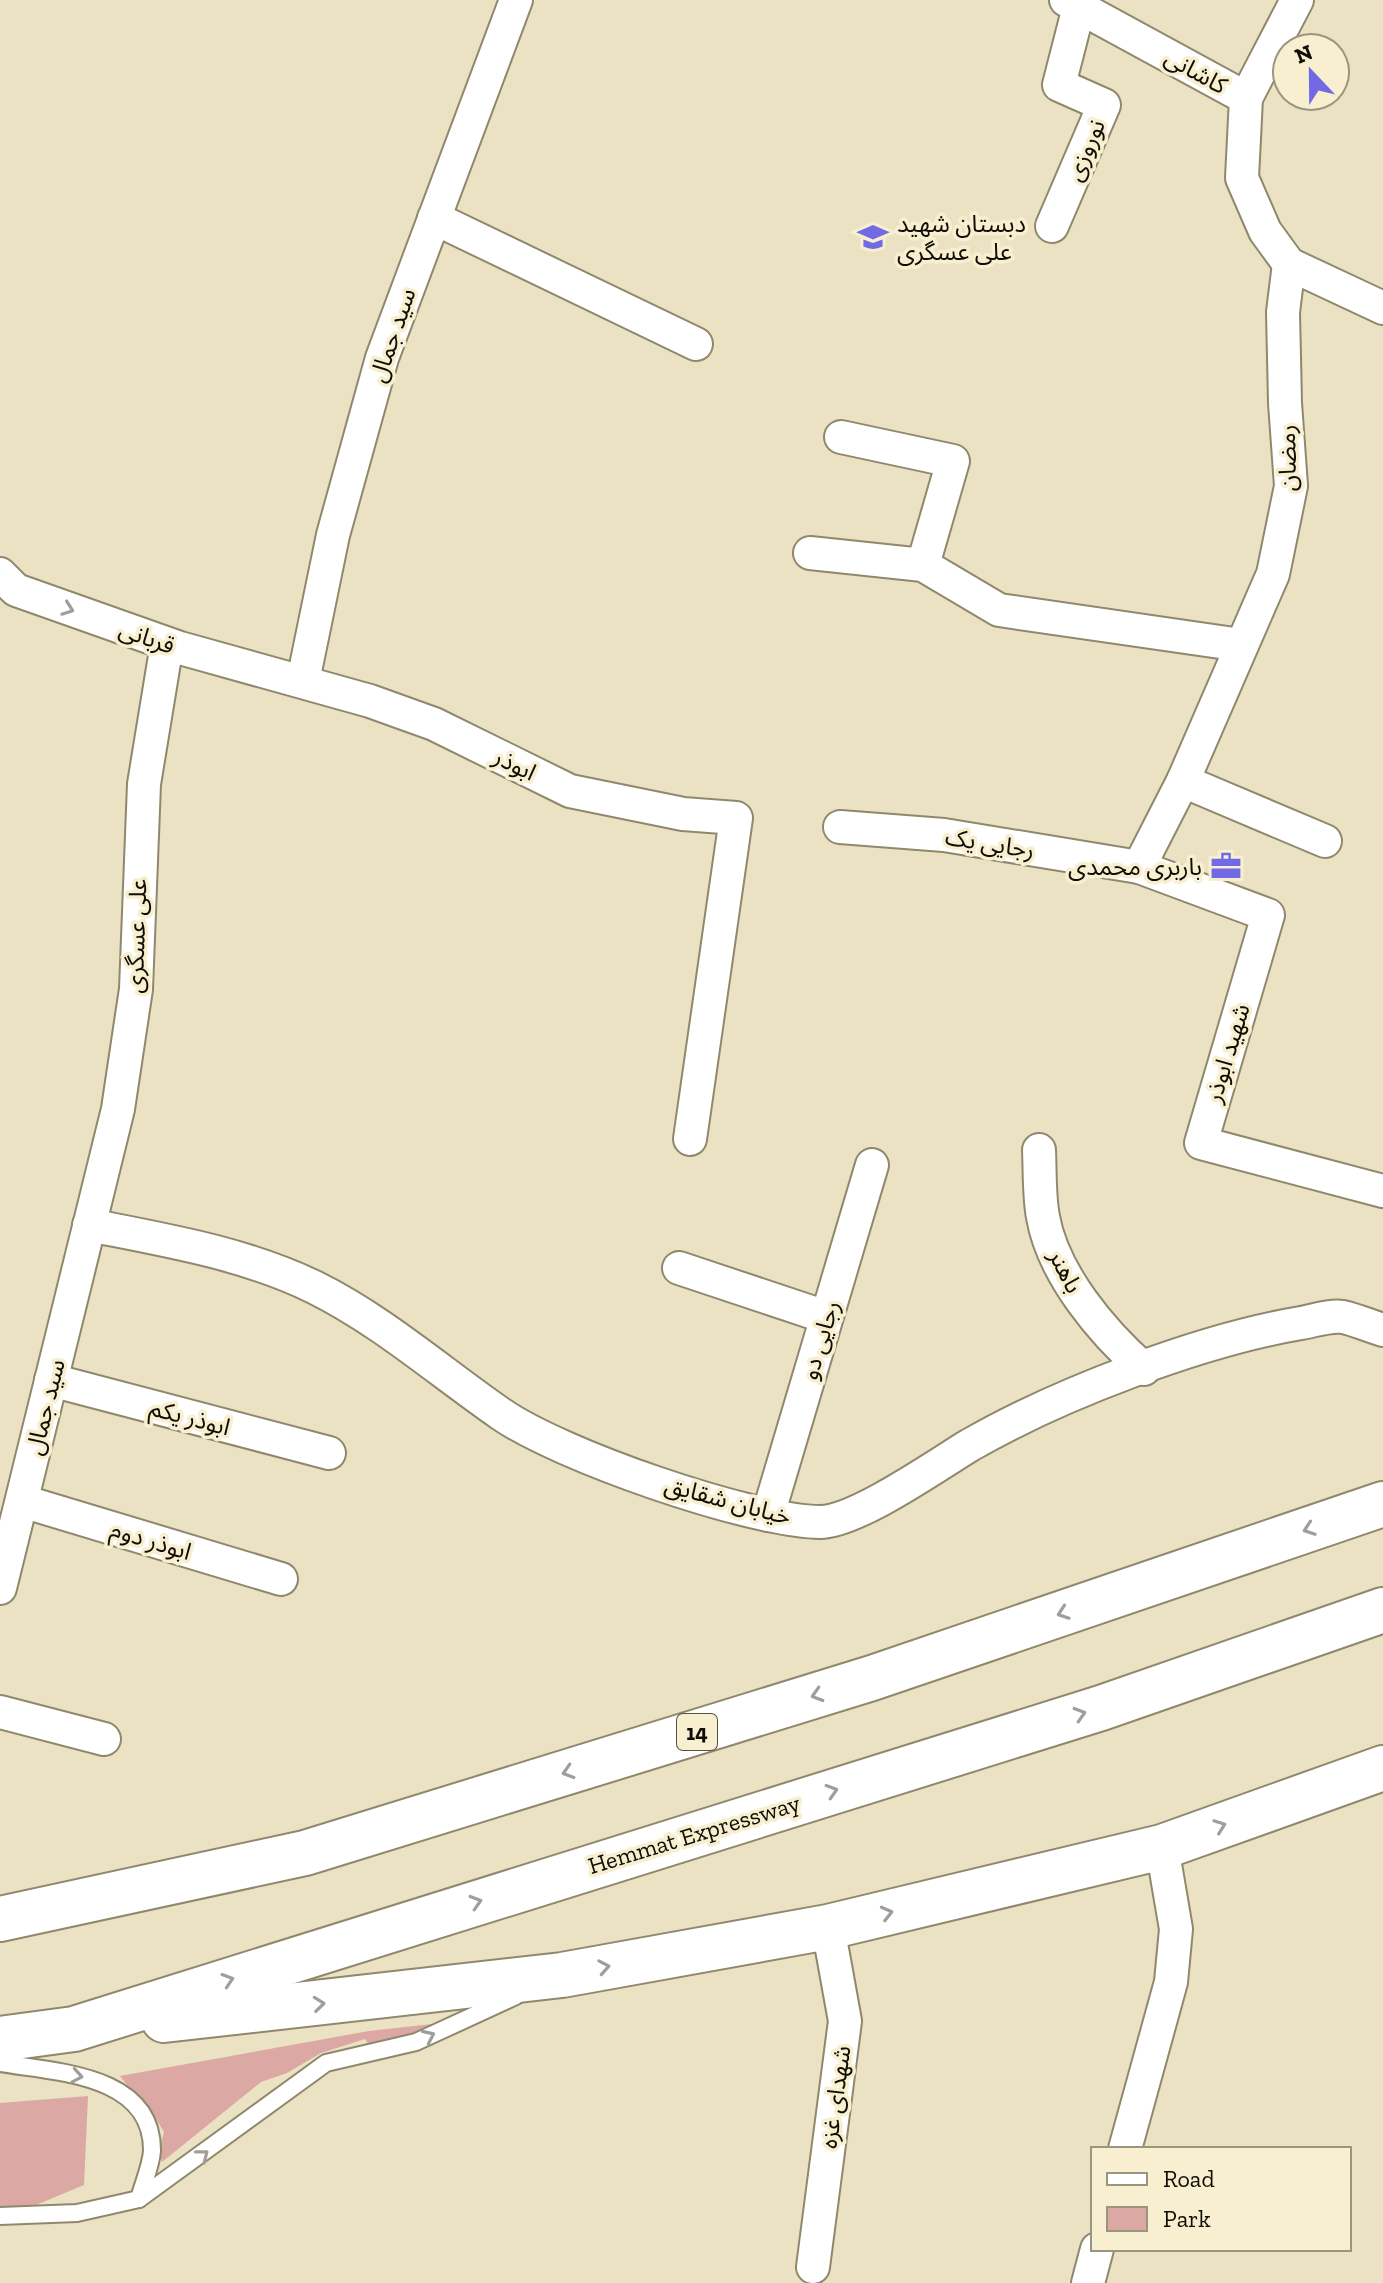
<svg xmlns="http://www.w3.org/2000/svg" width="1383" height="2283" font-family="'Zilla Slab','Noto Sans Arabic',serif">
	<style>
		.green { fill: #dba8a3 }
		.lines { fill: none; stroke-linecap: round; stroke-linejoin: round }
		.service-casing { stroke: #90886c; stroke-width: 20 }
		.minor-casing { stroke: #90886c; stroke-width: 36 }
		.trunk-casing { stroke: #90886c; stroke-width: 48 }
		.service { stroke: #fff; stroke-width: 16 }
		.minor { stroke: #fff; stroke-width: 32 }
		.trunk { stroke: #fff; stroke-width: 44 }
		.oneway { stroke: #9f9e9b }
		.labels { text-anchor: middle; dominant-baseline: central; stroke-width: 7; stroke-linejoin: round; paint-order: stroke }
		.shield { fill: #f7efd0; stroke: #555141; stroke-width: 2 }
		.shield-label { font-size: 22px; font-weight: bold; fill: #0f0d04 }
		.street-label { font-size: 24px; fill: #0f0d04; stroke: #f7efd0 }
		.poi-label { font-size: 24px; fill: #0f0d04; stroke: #f7efd0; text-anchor: start }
	</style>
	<rect width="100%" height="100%" fill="#eae2c3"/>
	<!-- green -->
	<g class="green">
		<polygon points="450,2022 371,2048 365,2039 321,2053 287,2073 261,2082 162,2162 159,2151 164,2132 145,2101 140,2101 120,2076 369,2031"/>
		<polygon points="88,2096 84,2185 0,2220 0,2103"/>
	</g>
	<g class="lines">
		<!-- service casing -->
		<g class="service-casing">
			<g id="service">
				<path d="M0,2063C55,2072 153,2074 152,2151C151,2166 143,2184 139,2199"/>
				<polyline points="0,2216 77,2213 139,2199 326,2063 416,2042 516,1996"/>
			</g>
		</g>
		<!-- minor casing -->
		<g class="minor-casing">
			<g id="minor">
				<polyline points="1066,0 1246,98 1242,178 1265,231 1289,264 1383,308"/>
				<polyline points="1246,98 1297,0"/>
				<polyline points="434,218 696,344"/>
				<polyline points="1052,226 1104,105 1059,85 1079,7"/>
				<polyline points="841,437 953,461 923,565"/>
				<polyline points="810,553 923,565 999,610 1241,645"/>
				<polyline points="0,574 16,590 180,648 370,701 434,724 570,791 683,814 736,818 690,1139"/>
				<polyline points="303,681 333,535 382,358 516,0"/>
				<polyline points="1183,781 1325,841"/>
				<polyline points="840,827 944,835 1139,867 1268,915 1201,1143 1383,1191"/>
				<polyline points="1139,867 1183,781 1273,574 1291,486 1285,403 1283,312 1289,264"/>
				<path d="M1039,1150C1040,1172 1039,1196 1043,1217C1053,1274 1102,1332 1144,1369"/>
				<path d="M89,1225C165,1240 244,1253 314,1287C381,1320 439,1371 501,1414C560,1455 749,1521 820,1522C856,1522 937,1465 970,1445C1059,1394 1200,1340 1301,1323C1313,1321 1330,1315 1343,1317C1356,1320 1370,1326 1383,1330"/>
				<polyline points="679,1268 826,1317"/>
				<polyline points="51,1380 329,1453"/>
				<polyline points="22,1501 281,1579"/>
				<polyline points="768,1515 872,1165"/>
				<polyline points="0,1588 118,1109 136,989 144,784 167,644"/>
				<polyline points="0,1712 104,1739"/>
				<polyline points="1125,2149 1171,1982 1176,1929 1162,1847"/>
				<polyline points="813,2267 845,2021 828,1927"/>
				<polyline points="1088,2283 1097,2249"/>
			</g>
		</g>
		<!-- trunk casing -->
		<g class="trunk-casing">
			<g id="trunk">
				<polyline points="0,1919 305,1853 872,1678 1383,1504"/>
				<polyline points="164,2020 562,1975 828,1927 1162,1847 1383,1768"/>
				<polyline points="0,2039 74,2029 1101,1708 1383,1610"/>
			</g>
		</g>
		<!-- service -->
		<use href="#service" class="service"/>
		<!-- minor -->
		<use href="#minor" class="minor"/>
		<!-- trunk -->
		<use href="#trunk" class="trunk"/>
	</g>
	<!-- one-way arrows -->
	<defs><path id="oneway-chevron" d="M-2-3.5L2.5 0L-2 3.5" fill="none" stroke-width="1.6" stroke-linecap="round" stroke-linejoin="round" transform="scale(2)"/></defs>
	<g class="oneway">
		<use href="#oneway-chevron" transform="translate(68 609) rotate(20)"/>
		<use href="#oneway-chevron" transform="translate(1309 1529) rotate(161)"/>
		<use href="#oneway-chevron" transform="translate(1063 1613) rotate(161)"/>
		<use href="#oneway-chevron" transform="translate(817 1695) rotate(163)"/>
		<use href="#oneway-chevron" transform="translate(1080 1714) rotate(-17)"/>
		<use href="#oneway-chevron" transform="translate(568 1772) rotate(163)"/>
		<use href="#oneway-chevron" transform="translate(832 1791) rotate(-17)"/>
		<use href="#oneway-chevron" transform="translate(1220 1826) rotate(-20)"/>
		<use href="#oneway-chevron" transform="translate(476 1902) rotate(-17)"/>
		<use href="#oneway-chevron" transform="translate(887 1913) rotate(-14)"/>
		<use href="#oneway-chevron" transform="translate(604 1967) rotate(-10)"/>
		<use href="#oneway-chevron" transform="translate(228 1980) rotate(-18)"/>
		<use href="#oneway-chevron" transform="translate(319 2004) rotate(-6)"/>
		<use href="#oneway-chevron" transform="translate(429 2036) rotate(-25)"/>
		<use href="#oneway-chevron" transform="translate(77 2076) rotate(10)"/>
		<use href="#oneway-chevron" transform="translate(203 2155) rotate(-38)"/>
	</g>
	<!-- icons -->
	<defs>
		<g id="school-bare" transform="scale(2.4)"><path d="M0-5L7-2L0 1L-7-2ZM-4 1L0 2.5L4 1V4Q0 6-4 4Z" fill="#7269e4" stroke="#f7efd0" stroke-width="2.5" paint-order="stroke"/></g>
		<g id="office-bare" transform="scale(2.4)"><path d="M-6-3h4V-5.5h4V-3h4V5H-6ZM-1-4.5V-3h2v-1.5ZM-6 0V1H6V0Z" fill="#7269e4" stroke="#f7efd0" stroke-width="2.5" paint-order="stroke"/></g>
	</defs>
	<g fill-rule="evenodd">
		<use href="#school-bare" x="873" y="237"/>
		<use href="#office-bare" x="1226" y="866"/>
	</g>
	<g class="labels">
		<!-- shield labels -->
		<rect class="shield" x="677" y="1714" width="40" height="36" rx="6"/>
		<g class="shield-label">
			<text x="697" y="1732">14</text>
		</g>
		<!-- street labels -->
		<g class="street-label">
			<text transform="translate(1196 71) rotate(29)">کاشانی</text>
			<text transform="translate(1085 150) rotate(-67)">نوروزی</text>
			<text transform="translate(392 335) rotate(-71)">سید جمال</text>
			<text transform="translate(1287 458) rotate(-91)">رمضان</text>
			<text transform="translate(147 637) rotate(19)">قربانی</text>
			<text transform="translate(515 764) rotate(26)">ابوذر</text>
			<text transform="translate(990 843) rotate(9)">رجایی یک</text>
			<text transform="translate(136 936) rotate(-88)">علی عسگری</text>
			<text transform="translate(1227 1053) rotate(-73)">شهید ابوذر</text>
			<text transform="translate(1066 1271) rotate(63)">باهنر</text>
			<text transform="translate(820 1340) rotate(-73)">رجایی دو</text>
			<text transform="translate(45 1407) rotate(-76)">سید جمال</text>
			<text transform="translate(190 1417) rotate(15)">ابوذر یکم</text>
			<text transform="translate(728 1500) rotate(15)">خیابان شقایق</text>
			<text transform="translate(151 1540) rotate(17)">ابوذر دوم</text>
			<text transform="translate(694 1834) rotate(-17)">Hemmat Expressway</text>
			<text transform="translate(835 2097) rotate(-82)">شهدای غزه</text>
		</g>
		<!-- poi labels -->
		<g class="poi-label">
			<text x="897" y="223">دبستان شهید<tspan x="897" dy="28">علی عسگری</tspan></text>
			<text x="1202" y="866" text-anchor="end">باربری محمدی</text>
		</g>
	</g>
	<!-- legend -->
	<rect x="1091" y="2147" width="260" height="104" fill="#f7efd0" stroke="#9a957e" stroke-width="2"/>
	<rect x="1107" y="2173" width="40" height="12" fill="#ffffff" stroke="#9a957e" stroke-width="2"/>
	<text x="1163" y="2187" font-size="24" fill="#0f0d04">Road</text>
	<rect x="1107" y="2207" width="40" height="24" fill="#dba8a3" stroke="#9a957e" stroke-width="2"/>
	<text x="1163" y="2227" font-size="24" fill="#0f0d04">Park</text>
	<!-- north arrow -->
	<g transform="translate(1311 72) rotate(338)"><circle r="38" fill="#f7efd0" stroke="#9a957e" stroke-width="2"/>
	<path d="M0-6L14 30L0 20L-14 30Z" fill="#7269e4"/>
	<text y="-12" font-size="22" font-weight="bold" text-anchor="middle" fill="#0f0d04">N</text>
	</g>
</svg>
